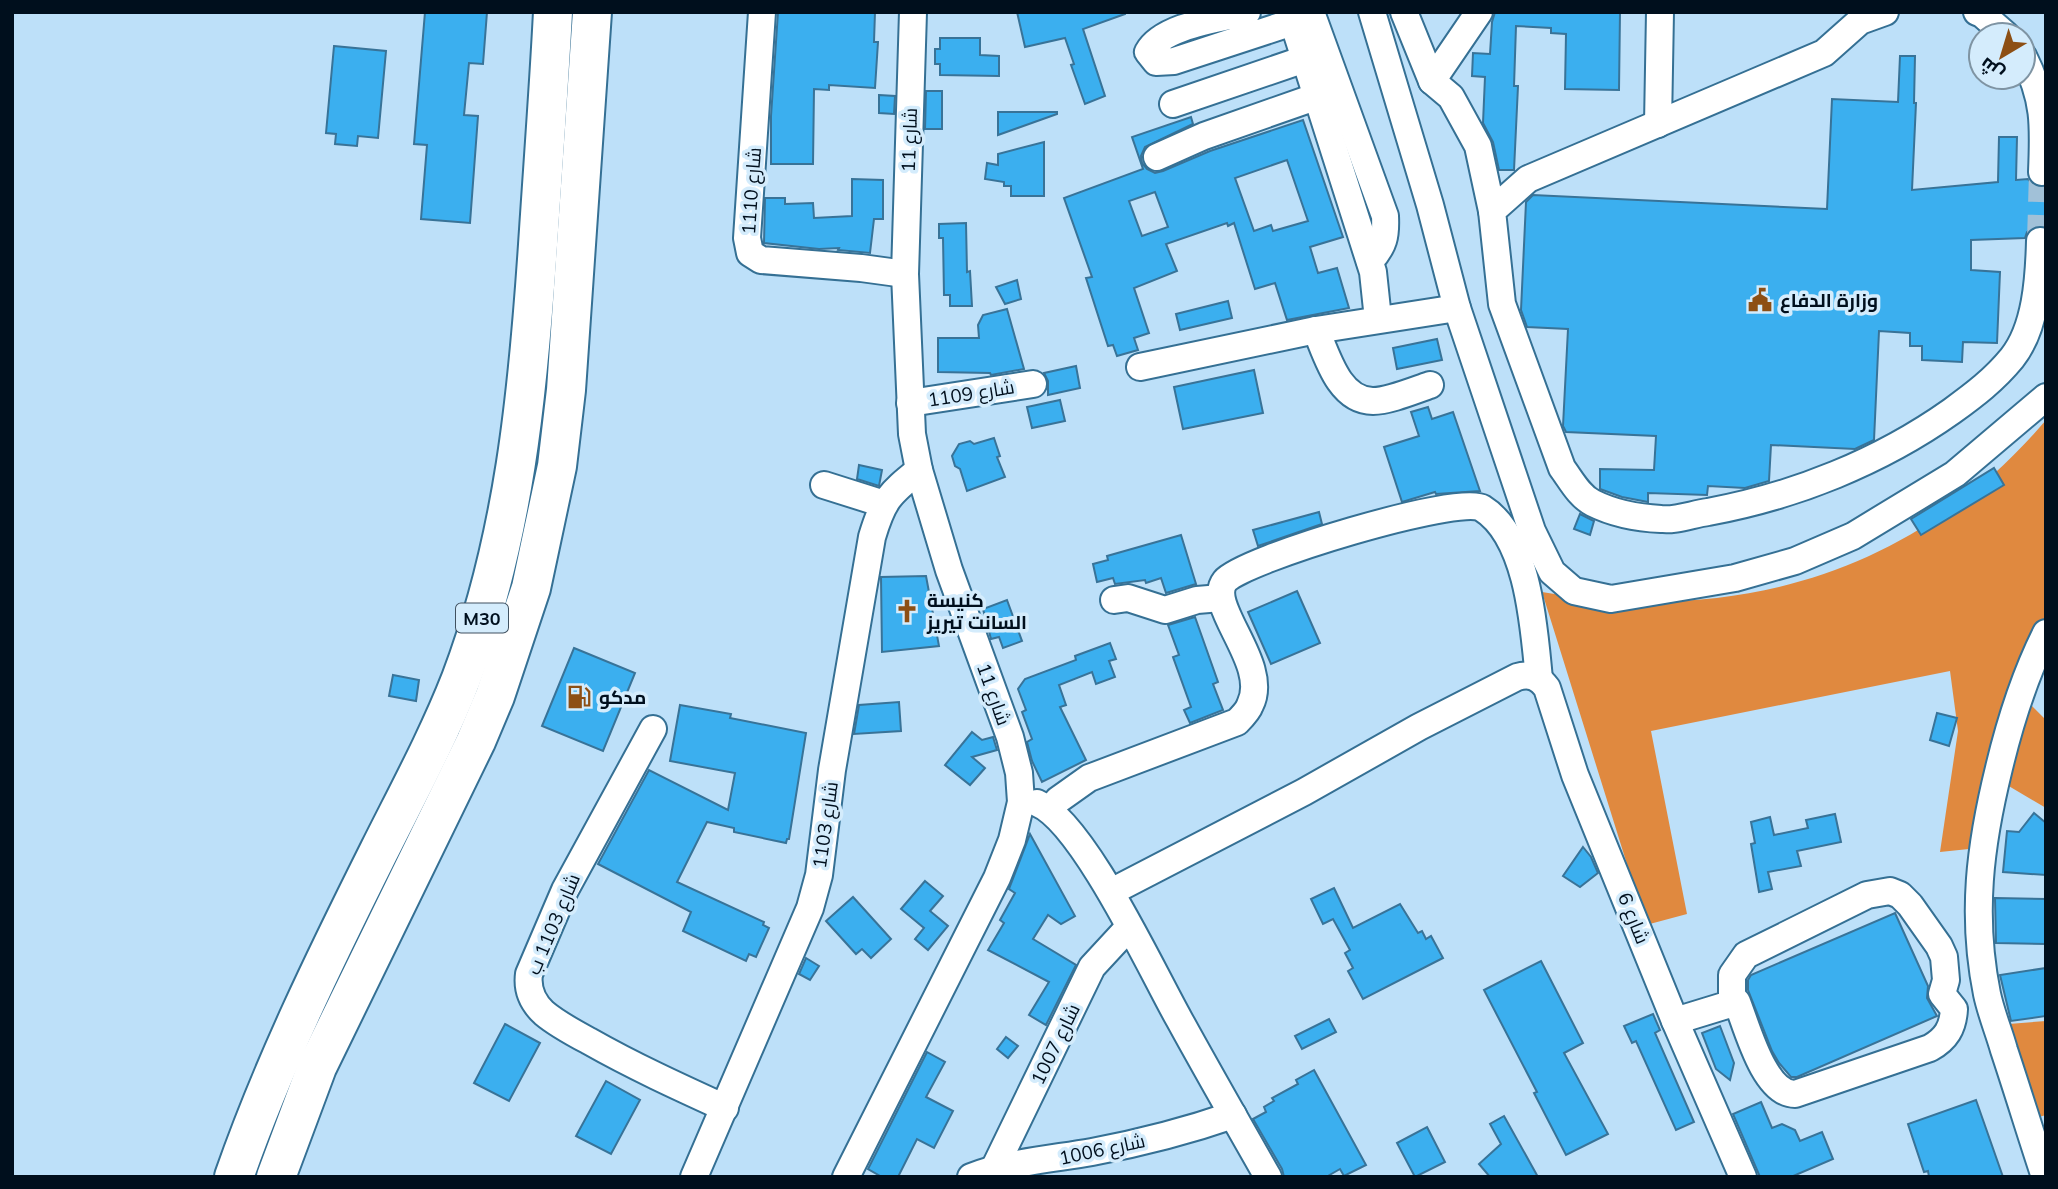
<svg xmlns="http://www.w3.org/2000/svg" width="2058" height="1189" font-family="Mulish,Cairo,sans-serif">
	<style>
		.forest { fill: #e0893f }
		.building { fill: #3bafef; stroke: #387398; stroke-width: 2; fill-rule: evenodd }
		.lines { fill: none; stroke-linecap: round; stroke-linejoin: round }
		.minor-tunnel { stroke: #a1c1d8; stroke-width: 26; stroke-dasharray: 26 13; stroke-linecap: butt }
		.minor-casing { stroke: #357094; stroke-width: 30 }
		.highway-casing { stroke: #357094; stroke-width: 42 }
		.minor { stroke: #fff; stroke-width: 26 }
		.highway { stroke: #fff; stroke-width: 38 }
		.labels { text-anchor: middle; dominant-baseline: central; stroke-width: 7; stroke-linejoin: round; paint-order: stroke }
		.shield { fill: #d4ecfc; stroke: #405160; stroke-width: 2 }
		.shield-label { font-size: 18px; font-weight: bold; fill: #000f1d }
		.street-label { font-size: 19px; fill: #000f1d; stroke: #d4ecfc }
		.poi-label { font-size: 19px; font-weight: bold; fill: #000f1d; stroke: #d4ecfc; text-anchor: start }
	</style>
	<rect width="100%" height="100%" fill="#bde0f9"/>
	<!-- forest -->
	<g class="forest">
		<path d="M2046,420V655L2026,700L2046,720V808L2007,785L1988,847L1940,852L1958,731L1950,671L1651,731L1687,914L1646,925L1542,592C1737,625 1916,573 2046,420Z"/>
		<polygon points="2046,1021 2046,1115 2014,1124 1996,1025"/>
	</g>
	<!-- building -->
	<g class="building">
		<polygon points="425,12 487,12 483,64 469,63 464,115 478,116 470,223 421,219 427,145 414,144"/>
		<polygon points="778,12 875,12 874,42 878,42 875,88 829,85 829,90 814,89 813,164 771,164 771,116"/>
		<polygon points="1017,12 1125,12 1125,14 1083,29 1105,96 1085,104 1071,65 1074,64 1065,38 1025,47"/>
		<polygon points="1495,12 1620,12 1619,90 1565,89 1566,34 1551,33 1551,28 1516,26 1514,86 1518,86 1514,170 1499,170 1493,142 1483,123 1485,77 1472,76 1473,53 1490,54 1492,22"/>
		<polygon points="940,38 980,38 980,55 999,56 999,76 940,75 940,64 935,64 935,49 940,49"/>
		<polygon points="334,46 386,51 378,138 358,136 357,146 335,144 336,134 326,133"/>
		<polygon points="1900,56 1915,56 1914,103 1916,103 1912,190 1998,182 1999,137 2017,137 2016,180 2028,179 2034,186 2046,187 2046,227 2033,227 2027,232 2025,238 1971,240 1971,270 2000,272 1997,343 1963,342 1962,362 1922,360 1922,346 1910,346 1910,333 1879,331 1874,440 1855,449 1771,445 1769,481 1745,488 1708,486 1707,495 1648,493 1648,502 1622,497 1600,489 1600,469 1654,470 1656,436 1566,432 1563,426 1568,329 1527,327 1521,310 1526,202 1533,195 1827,209 1832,99 1898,102"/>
		<polygon points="926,91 942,91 942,129 925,129"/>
		<polygon points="879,95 895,96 894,114 879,113"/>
		<polygon points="998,112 1057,112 1057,114 998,135"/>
		<path d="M1191,117L1193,124L1145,147L1141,156L1142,163L1147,169L1155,173L1163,171L1210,151L1303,120L1343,237L1310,247L1318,273L1337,268L1349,308L1287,320L1275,283L1255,289L1234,223L1228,226L1227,223L1166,244L1177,271L1134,288L1149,333L1134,338L1138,350L1117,356L1113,345L1108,346L1086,278L1092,277L1064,198L1143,169L1132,137ZM1287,160L1308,221L1273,231L1271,225L1254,231L1235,178ZM1155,192L1168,227L1142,236L1129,201Z"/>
		<polygon points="1044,142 1044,196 1011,196 1011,186 1004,186 1004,182 985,179 987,163 998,165 998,154"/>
		<polygon points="852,179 883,180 883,219 874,219 870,253 838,250 839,248 819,249 764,243 765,198 785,198 785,204 813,203 814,218 852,216"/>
		<polygon points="966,223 967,272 970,271 972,306 950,306 950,295 944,295 943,238 939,238 939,224"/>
		<polygon points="1017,280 1021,299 1005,304 996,287"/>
		<polygon points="1228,301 1232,318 1180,330 1176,314"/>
		<polygon points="1007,309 1024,369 991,375 990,373 938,372 938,338 979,338 978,325 983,315"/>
		<polygon points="1437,339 1442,360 1397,369 1393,348"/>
		<polygon points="1076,366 1080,388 1048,395 1048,381 1044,373"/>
		<polygon points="1254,370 1263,413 1183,429 1174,387"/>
		<polygon points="1060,400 1065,421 1032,428 1027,407"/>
		<polygon points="1428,407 1432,419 1453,412 1480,491 1436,494 1435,492 1402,502 1384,447 1419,436 1411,412"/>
		<polygon points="994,438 1000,456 997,457 1005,477 967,491 960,469 955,466 952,456 959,444 970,441 974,444"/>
		<polygon points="859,465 882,470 879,486 857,479"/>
		<polygon points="1994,468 2004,485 1921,535 1911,519"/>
		<polygon points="1319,512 1322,524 1258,546 1253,530"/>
		<polygon points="1580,514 1594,521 1590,535 1574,529"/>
		<polygon points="1181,535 1196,584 1166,593 1161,578 1146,583 1145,580 1115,584 1113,578 1097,582 1093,564 1108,560 1107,556"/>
		<polygon points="926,576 939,646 882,652 881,577"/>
		<polygon points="1297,591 1320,643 1271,664 1248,612"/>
		<polygon points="1007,600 1022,641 1003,648 999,637 991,639 983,609"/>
		<polygon points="1195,617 1218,682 1213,684 1223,710 1190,723 1184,710 1191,707 1173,657 1179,655 1168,625"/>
		<polygon points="1110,643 1116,659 1109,661 1115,677 1096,684 1092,672 1059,685 1066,705 1060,707 1086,760 1042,782 1032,761 1027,742 1032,739 1022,712 1026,710 1018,689 1025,679 1076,660 1075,656"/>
		<polygon points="574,648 635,673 603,751 542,726"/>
		<polygon points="393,675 419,680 416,701 389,696"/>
		<polygon points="899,702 901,731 854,734 859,705"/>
		<polygon points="680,705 731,714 730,718 806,733 789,839 787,839 786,843 734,832 734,828 707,822 677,882 764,922 763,925 769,928 756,957 749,954 746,961 683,931 691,912 598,864 649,770 728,810 735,773 670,761"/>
		<polygon points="1937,713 1957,718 1949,746 1930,740"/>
		<polygon points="972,732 982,740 993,737 997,750 972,757 985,768 970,785 945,765"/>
		<polygon points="2034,813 2046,823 2046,875 2003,872 2007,831 2019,832"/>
		<polygon points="1835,814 1841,842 1797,851 1801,866 1768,872 1772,889 1759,892 1751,844 1755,843 1751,822 1770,817 1774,835 1808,828 1806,820"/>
		<polygon points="1030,834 1075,916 1061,924 1048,915 1033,939 1076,965 1046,1025 1029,1015 1049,982 988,950 1004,923 1000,920 1015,893 1009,889"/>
		<polygon points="1583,847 1591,857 1598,873 1580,887 1563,876"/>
		<polygon points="925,881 943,896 930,911 948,926 928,950 915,939 924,928 901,909"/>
		<polygon points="1334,888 1353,928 1400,904 1418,933 1422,931 1426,939 1431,936 1443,958 1363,999 1348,971 1353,968 1345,953 1350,950 1333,919 1323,924 1311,899"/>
		<polygon points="853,897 891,939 871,958 862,949 856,954 826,921"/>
		<polygon points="1995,898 2046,899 2046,944 1996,943"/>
		<polygon points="1895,913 1928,986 1927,998 1937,1016 1797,1077 1791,1077 1779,1063 1772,1051 1748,990 1748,980 1751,975"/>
		<polygon points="806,958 819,966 810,980 799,974"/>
		<polygon points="1541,961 1583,1043 1564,1053 1608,1134 1566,1155 1534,1093 1537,1092 1484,990"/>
		<polygon points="2046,968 2046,1016 2011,1021 2000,975"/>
		<polygon points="1653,1014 1660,1030 1655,1033 1694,1122 1676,1130 1636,1041 1632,1043 1624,1026"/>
		<polygon points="1329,1019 1336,1032 1302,1049 1295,1036"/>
		<polygon points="505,1024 540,1043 509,1101 474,1083"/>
		<polygon points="1720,1026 1734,1063 1730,1080 1716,1069 1702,1033"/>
		<polygon points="1006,1037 1018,1046 1008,1058 997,1049"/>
		<polygon points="927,1052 945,1062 926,1097 953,1111 934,1148 917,1139 898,1177 882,1177 868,1169"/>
		<polygon points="1314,1070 1366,1165 1344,1176 1340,1169 1326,1177 1284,1177 1282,1169 1253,1119 1266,1112 1264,1107 1274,1101 1272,1098 1298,1084 1296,1080"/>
		<polygon points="606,1081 640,1100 611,1154 576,1136"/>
		<polygon points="1976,1100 2003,1177 1929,1177 1928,1171 1924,1172 1908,1124"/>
		<polygon points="1761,1102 1772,1128 1782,1124 1795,1130 1800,1141 1822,1132 1833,1159 1791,1177 1760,1177 1733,1114"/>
		<polygon points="1504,1116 1538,1177 1490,1177 1479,1164 1501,1144 1490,1124"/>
		<polygon points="1427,1127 1445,1162 1415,1177 1397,1143"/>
	</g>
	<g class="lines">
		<!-- minor-tunnel -->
		<polyline class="minor-tunnel" points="2040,241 2042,172"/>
		<!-- minor casing -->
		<g class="minor-casing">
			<g id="minor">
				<polyline points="762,12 747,238 750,253 761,260 861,268 905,274"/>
				<path d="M1247,12C1219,19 1162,26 1148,52L1156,62L1174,61L1293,22"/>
				<polyline points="1290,12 1373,272 1378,319"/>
				<path d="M1311,12L1385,216C1386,236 1384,246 1370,261"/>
				<polyline points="1372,12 1430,205 1457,308 1532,531 1552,572 1574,591 1611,599 1735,578 1795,561 1853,536 1955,474 2046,397"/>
				<polyline points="1404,12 1432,81 1451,97 1478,146 1492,211"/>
				<path d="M1885,12L1860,21L1824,53L1528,179L1492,211L1502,304L1562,468C1571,480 1579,496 1593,503C1613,513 1639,518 1661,519C1675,521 1693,514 1708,512C1795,496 1880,462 1952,411C1974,395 1994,380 2012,358C2036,328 2039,279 2040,241"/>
				<polyline points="1977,12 1982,14 2006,35"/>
				<path d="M2023,56C2045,99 2044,125 2042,172"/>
				<polyline points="1432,81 1479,12"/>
				<polyline points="1173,104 1305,59"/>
				<polyline points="1658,124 1660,12"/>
				<polyline points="1157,157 1204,136 1318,96"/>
				<path d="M1316,330C1327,356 1339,401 1373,401C1389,401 1415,390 1430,385"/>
				<polyline points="1140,367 1316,330 1457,308"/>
				<polyline points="910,403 1033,384"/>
				<polyline points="824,485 884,504"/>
				<polyline points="1114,600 1128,598 1165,610 1197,600 1221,598"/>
				<path d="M653,729L565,890L529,974C527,989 532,1002 544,1013C557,1024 574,1033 589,1041C633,1066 679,1087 725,1108"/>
				<path d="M1037,803C1083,822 1152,971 1179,1019C1208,1072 1238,1124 1268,1177"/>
				<path d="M1050,810L1058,800L1089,778L1237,722C1242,717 1248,711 1250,705C1271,664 1205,606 1225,581C1243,559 1460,494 1482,508C1529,537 1534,629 1539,679"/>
				<path d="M1111,892L1304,792L1419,727L1517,677C1530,673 1539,677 1547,688L1575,775L1675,1021L1743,1177"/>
				<path d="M1675,1021L1737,1002C1747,1027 1764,1094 1795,1094L1930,1048C1946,1039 1953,1028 1954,1009L1942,994L1946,980L1944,957L1939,946L1910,905L1900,895L1890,891L1867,895L1746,955L1732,975V996L1737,1002"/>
				<polyline points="994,1169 1092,967 1129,927"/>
				<path d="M694,1177L810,908L819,875L832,770L872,537C883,500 889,494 919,470"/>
				<polyline points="846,1177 997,878 1012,840 1021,802 1019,773 1010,737 949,570 919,470 912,434 905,274 913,12"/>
				<path d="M971,1177C1009,1162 1052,1159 1092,1152C1140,1143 1187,1131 1233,1115"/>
				<path d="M2045,1177C2031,1135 2018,1092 2004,1050C1999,1032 1991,1013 1987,994C1971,915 1980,845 1999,768C2010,722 2025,675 2046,633"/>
			</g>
		</g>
		<!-- highway casing -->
		<g class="highway-casing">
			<g id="highway">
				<path d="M234,1177C273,1065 326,957 379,851C407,795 438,738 461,679C514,538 528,395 538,245C543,168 549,90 553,12"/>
				<polyline points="276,1177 317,1067 476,741 495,696 531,588 557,466 566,390 592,12"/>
			</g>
		</g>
		<!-- minor -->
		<use href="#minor" class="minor"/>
		<!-- highway -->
		<use href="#highway" class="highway"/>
	</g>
	<!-- icons -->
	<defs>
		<g id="civic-bare" transform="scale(1.89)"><path d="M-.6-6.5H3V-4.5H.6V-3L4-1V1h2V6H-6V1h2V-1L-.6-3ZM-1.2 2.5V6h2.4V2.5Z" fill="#8d4f14" stroke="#d4ecfc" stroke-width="2.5" paint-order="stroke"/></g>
		<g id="church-bare" transform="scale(1.89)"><path d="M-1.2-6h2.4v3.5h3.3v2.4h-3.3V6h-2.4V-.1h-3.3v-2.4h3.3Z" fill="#8d4f14" stroke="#d4ecfc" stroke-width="2.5" paint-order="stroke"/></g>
		<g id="fuel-bare" transform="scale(1.89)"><path d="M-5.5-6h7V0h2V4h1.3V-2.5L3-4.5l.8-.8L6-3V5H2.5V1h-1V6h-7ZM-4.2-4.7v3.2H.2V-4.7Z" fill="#8d4f14" stroke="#d4ecfc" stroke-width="2.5" paint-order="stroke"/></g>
	</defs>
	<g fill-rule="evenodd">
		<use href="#civic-bare" x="1760" y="300"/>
		<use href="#church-bare" x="907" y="611"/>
		<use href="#fuel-bare" x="579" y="697"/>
	</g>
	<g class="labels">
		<!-- shield labels -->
		<rect class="shield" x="456" y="603.5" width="52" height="29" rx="5"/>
		<g class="shield-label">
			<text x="482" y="618">M30</text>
		</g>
		<!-- street labels -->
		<g class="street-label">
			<text transform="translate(909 140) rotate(-88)">شارع 11</text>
			<text transform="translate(751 191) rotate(-86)">شارع 1110</text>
			<text transform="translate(971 393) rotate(-9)">شارع 1109</text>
			<text transform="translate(994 694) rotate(70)">شارع 11</text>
			<text transform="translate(825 825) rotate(-82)">شارع 1103</text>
			<text transform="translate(1634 918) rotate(68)">شارع 6</text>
			<text transform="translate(553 924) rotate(-67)">شارع 1103 ب</text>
			<text transform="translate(1055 1044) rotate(-64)">شارع 1007</text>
			<text transform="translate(1102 1149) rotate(-12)">شارع 1006</text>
		</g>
		<!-- poi labels -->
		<g class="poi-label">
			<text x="1780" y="300">وزارة الدفاع</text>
			<text x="927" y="600">كنيسة<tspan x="927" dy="22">السانت تيريز</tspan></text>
			<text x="599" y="697">مدكو</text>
		</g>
	</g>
	<!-- border -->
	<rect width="2058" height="1189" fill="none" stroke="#000f1d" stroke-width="28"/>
	<!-- north arrow -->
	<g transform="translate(2002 56) rotate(218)"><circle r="33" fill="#d4ecfc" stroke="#7f94a3" stroke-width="2"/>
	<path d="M0-5L12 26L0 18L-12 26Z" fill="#8d4f14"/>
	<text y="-10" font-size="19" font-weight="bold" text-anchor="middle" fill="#000f1d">ش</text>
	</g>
</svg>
